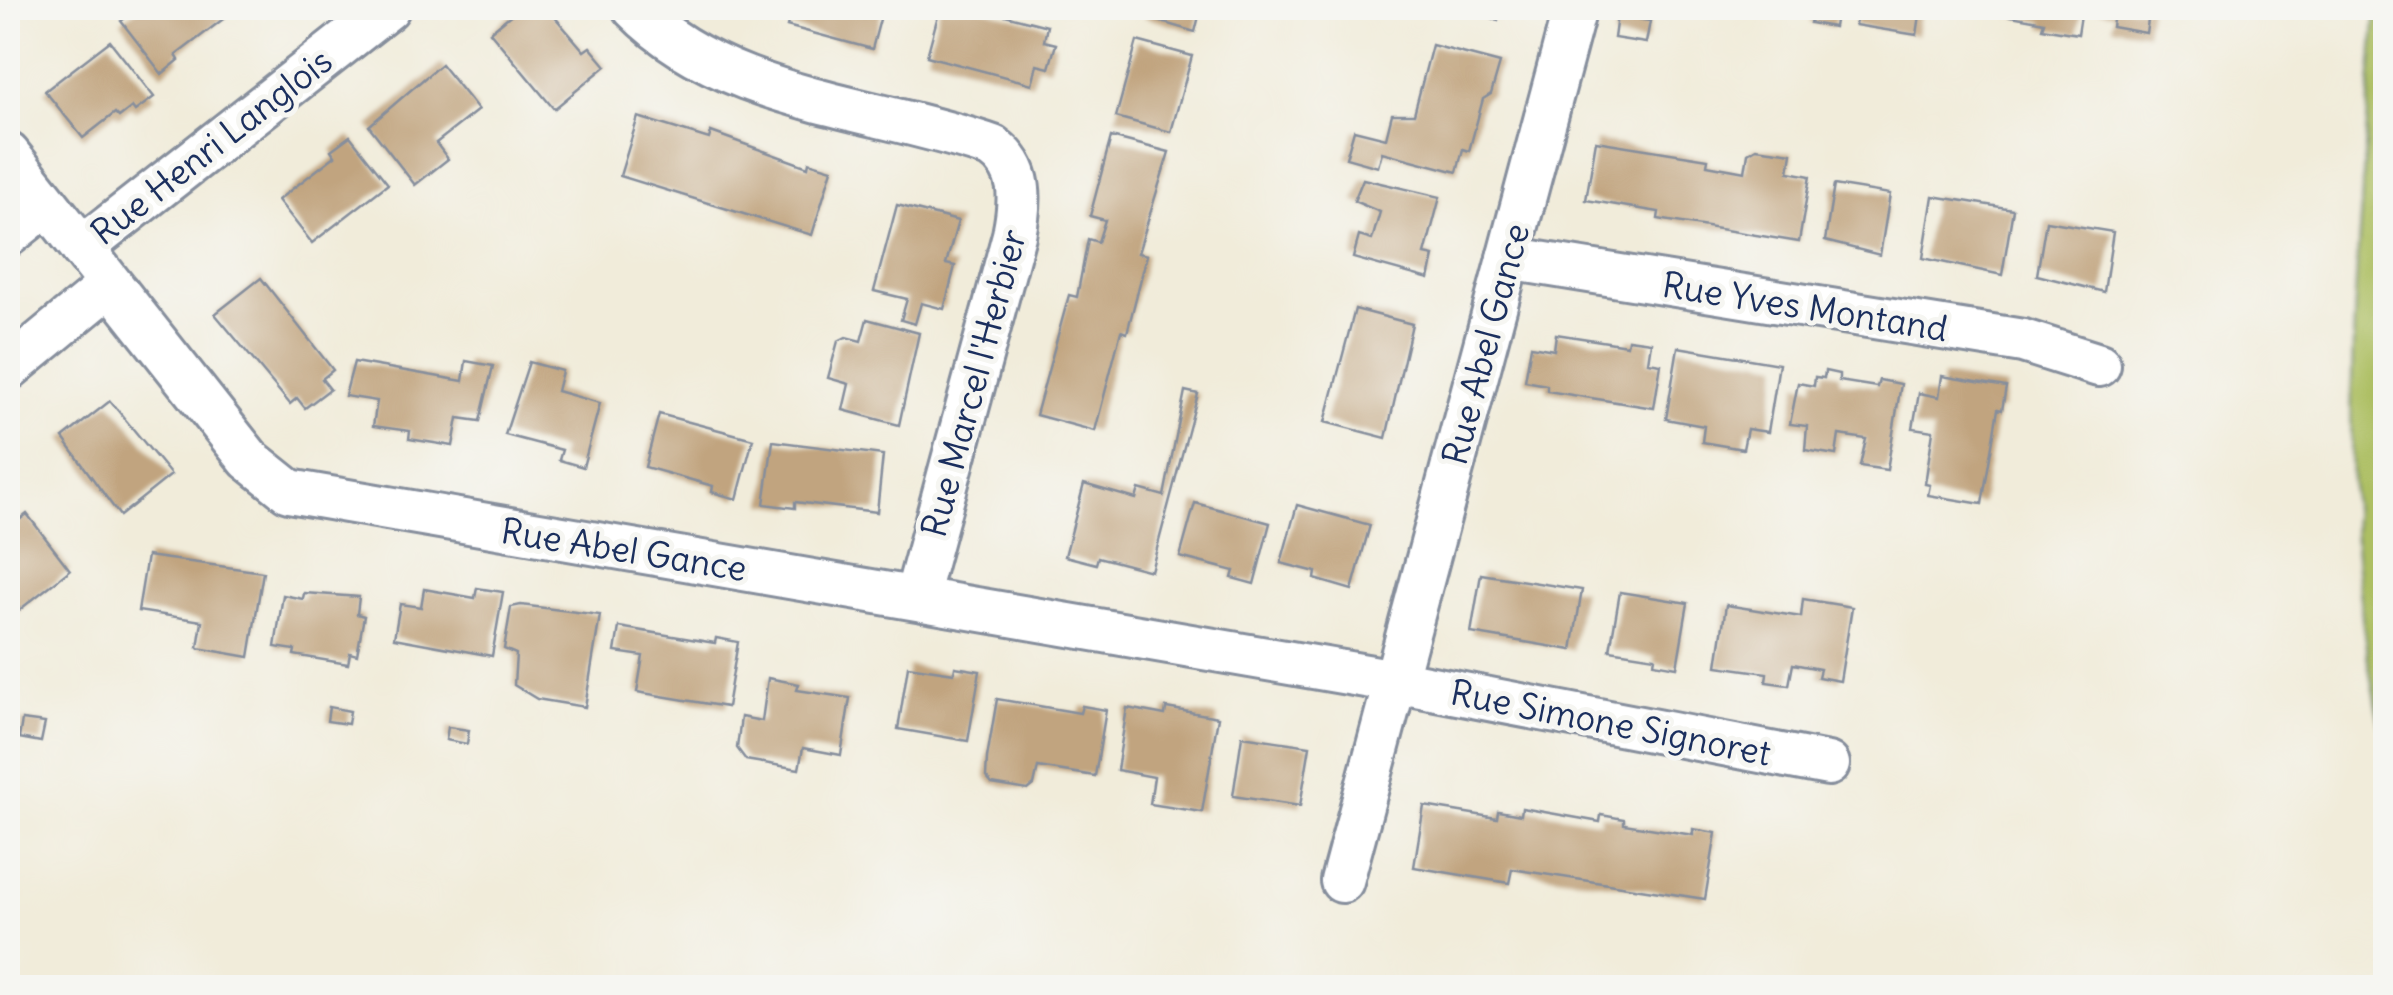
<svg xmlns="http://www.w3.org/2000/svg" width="2393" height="995" font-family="Delius,sans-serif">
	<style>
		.green { fill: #adbf63; stroke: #647760; stroke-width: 2.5 }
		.building { fill: #c1a47f }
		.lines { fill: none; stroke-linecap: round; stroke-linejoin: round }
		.street-casing { stroke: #868e9c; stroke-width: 48 }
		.street { stroke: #fff; stroke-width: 42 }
		.labels { text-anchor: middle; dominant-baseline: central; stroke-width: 10; stroke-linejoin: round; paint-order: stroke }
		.street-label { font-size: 35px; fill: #1b2f5e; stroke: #f6f6f2 }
	</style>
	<rect width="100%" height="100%" fill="#f6f6f2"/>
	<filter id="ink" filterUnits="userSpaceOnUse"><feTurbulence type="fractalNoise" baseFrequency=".01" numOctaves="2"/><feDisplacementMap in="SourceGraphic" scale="20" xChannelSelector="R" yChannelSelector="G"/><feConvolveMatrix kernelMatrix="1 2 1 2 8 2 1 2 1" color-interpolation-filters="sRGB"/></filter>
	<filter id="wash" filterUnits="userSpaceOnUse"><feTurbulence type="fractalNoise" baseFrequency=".0048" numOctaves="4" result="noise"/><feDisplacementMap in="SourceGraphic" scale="40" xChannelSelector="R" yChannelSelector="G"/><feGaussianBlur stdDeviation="2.25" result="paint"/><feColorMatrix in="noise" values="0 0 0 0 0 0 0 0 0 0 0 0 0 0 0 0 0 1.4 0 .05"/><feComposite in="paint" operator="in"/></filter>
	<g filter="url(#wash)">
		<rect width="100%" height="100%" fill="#f1ecda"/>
		<!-- green -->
		<path class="green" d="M2376,8H2386L2385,745C2326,503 2359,252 2376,8Z"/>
		<g id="blocks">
			<!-- building -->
			<g class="building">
				<polygon points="139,8 227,8 231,13 176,55 179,60 162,74 121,21"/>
				<polygon points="519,8 547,8 584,51 590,47 606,66 554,109 490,32"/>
				<polygon points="792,8 883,8 872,49 787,26"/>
				<polygon points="940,8 978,8 1047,26 1044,41 1056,44 1049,68 1037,65 1032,84 927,56"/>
				<polygon points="1146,8 1201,8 1195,32 1144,17"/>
				<polygon points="1455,8 1501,8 1498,20"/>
				<polygon points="1813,8 1837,8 1834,27 1810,23"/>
				<polygon points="1858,8 1921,8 1917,35 1855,25"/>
				<polygon points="1968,8 2082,8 2078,34 2042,28 2044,22"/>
				<polygon points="2085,8 2150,8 2146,33 2112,27 2114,14"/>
				<polygon points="1617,16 1650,21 1646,43 1614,38"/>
				<polygon points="110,41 154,97 135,111 132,107 119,117 115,113 83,138 45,91"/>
				<polygon points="1137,41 1192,56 1171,132 1116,117"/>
				<polygon points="1432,45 1500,63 1491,94 1483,99 1469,151 1463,149 1457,172 1382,152 1378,167 1346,158 1354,130 1386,138 1392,114 1414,114"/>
				<polygon points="441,64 478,110 436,143 448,159 415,185 369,126"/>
				<polygon points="638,117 709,139 711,132 808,167 809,162 832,169 812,235 620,176"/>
				<polygon points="350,136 388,184 312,243 278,200 335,156 331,150"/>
				<polygon points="1111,137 1169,152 1138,253 1147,255 1127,333 1121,331 1095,431 1036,415 1069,295 1077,297 1088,239 1098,242 1105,220 1090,216"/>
				<polygon points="1596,141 1708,159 1707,165 1745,172 1748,153 1756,148 1792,153 1789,172 1810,176 1799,242 1658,219 1659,212 1586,200"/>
				<polygon points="1363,179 1440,197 1425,254 1434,256 1429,279 1353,258 1359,236 1372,240 1380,212 1354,201"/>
				<polygon points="1834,185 1890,194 1880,255 1825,241"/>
				<polygon points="1933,196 2013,209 2002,275 1923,258"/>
				<polygon points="897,205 958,221 946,264 955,266 944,309 921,303 915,324 901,320 907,299 874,291"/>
				<polygon points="2046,221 2113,232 2104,292 2037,275"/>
				<polygon points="261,278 333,370 322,379 330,389 305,408 297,398 290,404 215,314"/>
				<polygon points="1355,309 1412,324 1386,438 1325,422"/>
				<polygon points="867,319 919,333 899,425 843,410 849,384 828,378 838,341 846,337 861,341"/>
				<polygon points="1556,334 1627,345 1628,339 1651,342 1648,362 1661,364 1654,408 1547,391 1547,385 1525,381 1531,346 1554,350"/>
				<polygon points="1678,347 1779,364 1768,432 1747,429 1743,449 1702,442 1704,426 1666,419"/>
				<polygon points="466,361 493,366 480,421 458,418 453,446 409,439 410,431 373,426 377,401 345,396 354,362 463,381"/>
				<polygon points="529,362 562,371 557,391 600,403 583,467 559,460 562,450 505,435"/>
				<polygon points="1825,371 1839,374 1839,381 1877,387 1879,380 1901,384 1887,470 1860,466 1866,439 1839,435 1836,455 1805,450 1807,426 1790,424 1798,383 1814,386 1815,377 1824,378"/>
				<polygon points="1942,376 2006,387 2002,410 1998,409 1982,504 1928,495 1930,485 1925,484 1933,431 1913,428 1919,393 1939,397"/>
				<polygon points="1185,391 1198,394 1151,571 1098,557 1096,564 1065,556 1084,484 1136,499 1139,489 1164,496"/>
				<polygon points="110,401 171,475 120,516 63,438"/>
				<polygon points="659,414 753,439 737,499 712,492 713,486 645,467"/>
				<polygon points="773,441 883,455 877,512 795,502 795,508 764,504"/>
				<polygon points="1195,503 1270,523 1254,584 1232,578 1234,571 1180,557"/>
				<polygon points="1297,505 1370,525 1352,590 1315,579 1316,572 1281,563"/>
				<polygon points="27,514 70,570 8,619 8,543 16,536 9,528"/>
				<polygon points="147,556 263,572 249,657 198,648 202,621 138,611"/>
				<polygon points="1481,574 1582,590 1572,650 1471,633"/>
				<polygon points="477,588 503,592 492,656 394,638 400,604 421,607 424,589 475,598"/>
				<polygon points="1620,592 1688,603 1677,667 1654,663 1655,657 1610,650"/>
				<polygon points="304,593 359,597 357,614 364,616 357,655 350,653 348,664 294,655 295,650 275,647 283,595 303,599"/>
				<polygon points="1803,599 1852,607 1840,681 1818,677 1820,669 1793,664 1789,685 1766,682 1767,673 1717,666 1726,605 1801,617"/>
				<polygon points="521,605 600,615 585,707 537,699 514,685 516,654 504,649 511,607"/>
				<polygon points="619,627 715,643 716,638 738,642 727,707 637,692 643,656 615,652"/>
				<polygon points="908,666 954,673 955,667 980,671 968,741 898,729"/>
				<polygon points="768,678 799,684 797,690 850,698 841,755 803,748 799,769 746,760 737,748 741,717 762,721"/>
				<polygon points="997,699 1080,713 1082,706 1106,710 1095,776 1038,767 1034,785 1028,790 992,784 986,777 987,758"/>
				<polygon points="329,707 350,711 348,724 327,721"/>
				<polygon points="1127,708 1165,715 1166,708 1218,717 1202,812 1150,804 1154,777 1117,770"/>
				<polygon points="22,720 45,723 41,742 19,738"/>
				<polygon points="448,727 469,730 467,744 446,740"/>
				<polygon points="1242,736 1310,746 1300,806 1233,796"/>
				<polygon points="1424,806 1497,818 1498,811 1521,815 1522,808 1600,822 1601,815 1624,819 1624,824 1693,835 1693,829 1716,833 1705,899 1512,869 1509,883 1414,867"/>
			</g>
		</g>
	</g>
	<g filter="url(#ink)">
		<use href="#blocks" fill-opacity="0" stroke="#868e9c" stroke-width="2.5"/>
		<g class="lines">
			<!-- street casing -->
			<g class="street-casing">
				<g id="street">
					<path d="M634,8C723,100 876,106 993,147C1024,169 1021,201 1014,235L916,597"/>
					<polyline points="8,154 249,459 289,491 1395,681 1828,764"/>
					<polyline points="8,235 47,204"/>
					<polyline points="82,248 388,8"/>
					<polyline points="1508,258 2023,341 2099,365"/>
					<polyline points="8,369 110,285"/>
					<polyline points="1342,881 1575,8"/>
				</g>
			</g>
			<!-- street -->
			<use href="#street" class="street"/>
		</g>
	</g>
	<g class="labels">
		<!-- street labels -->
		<g class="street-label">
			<text transform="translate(211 146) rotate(-38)">Rue Henri Langlois</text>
			<text transform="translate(1805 306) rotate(9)">Rue Yves Montand</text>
			<text transform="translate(1485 344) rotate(-75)">Rue Abel Gance</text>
			<text transform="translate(973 383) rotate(-75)">Rue Marcel l'Herbier</text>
			<text transform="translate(624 549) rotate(9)">Rue Abel Gance</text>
			<text transform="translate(1611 722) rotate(11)">Rue Simone Signoret</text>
		</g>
	</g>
	<!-- margin -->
	<rect width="2393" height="995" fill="none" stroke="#f6f6f2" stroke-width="40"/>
</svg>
